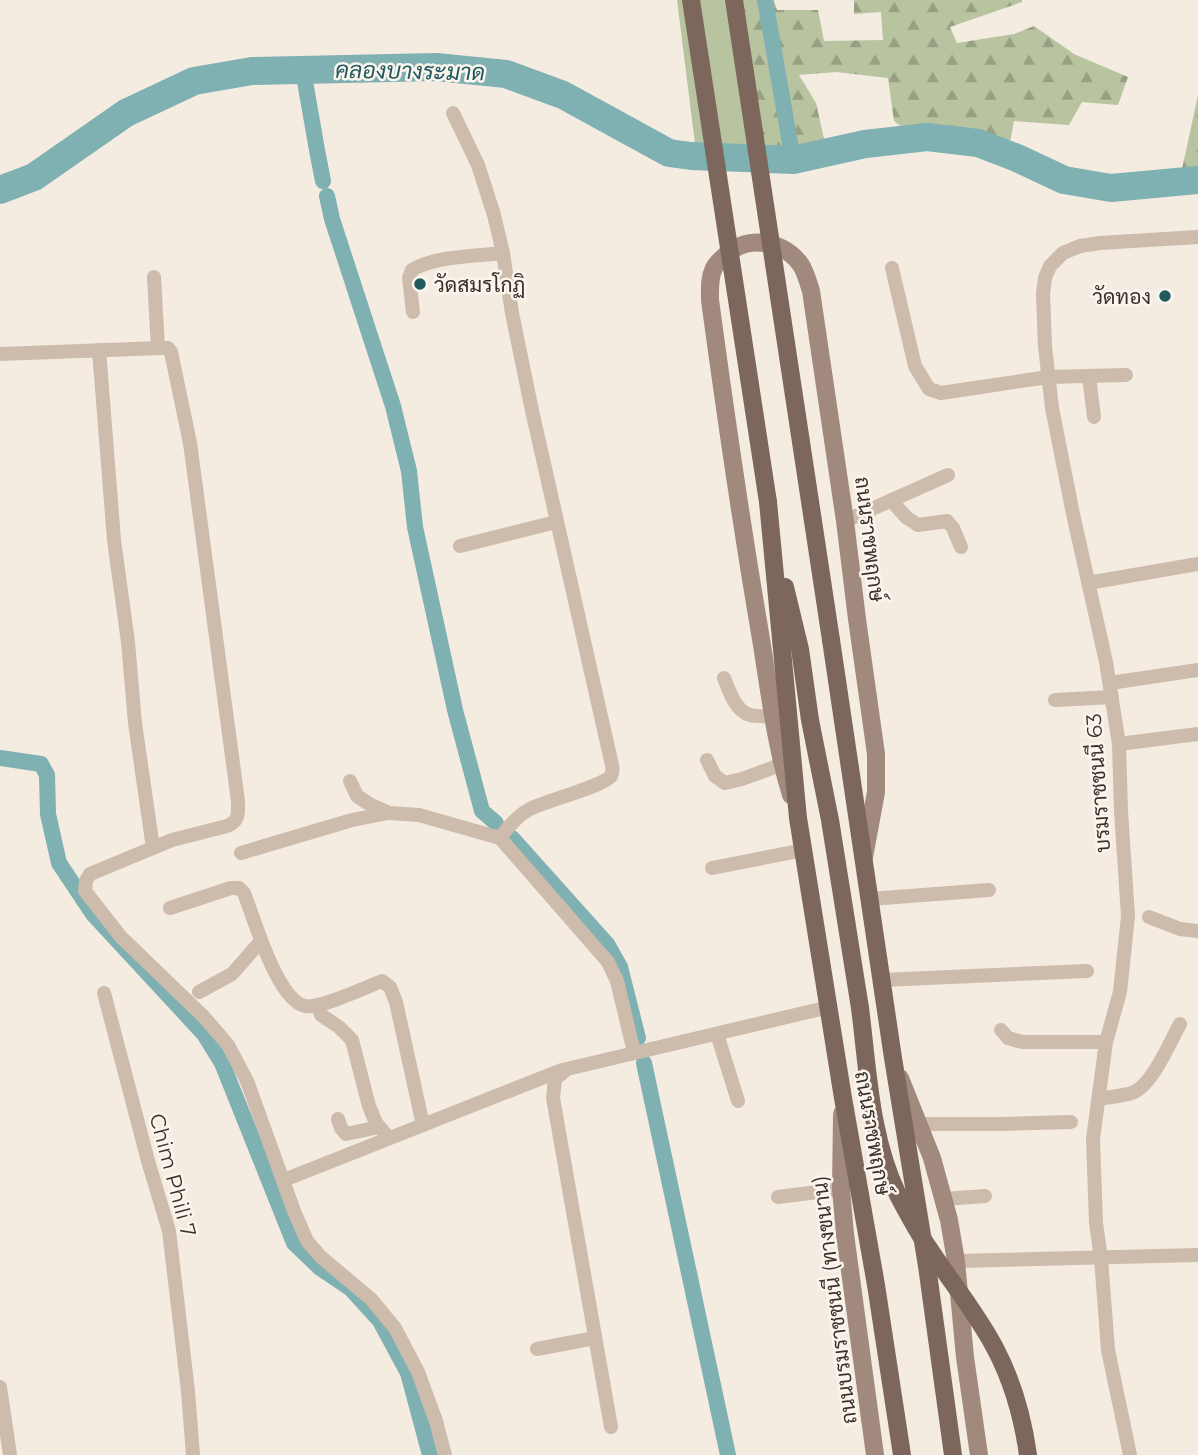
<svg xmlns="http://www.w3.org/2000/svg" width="1198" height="1455" font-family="Montserrat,Sarabun,sans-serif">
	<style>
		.green { fill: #b8c4a0 }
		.forest { fill: url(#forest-firs) }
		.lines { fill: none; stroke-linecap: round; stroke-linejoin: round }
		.canal { stroke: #7fb0b2; stroke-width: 16 }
		.river { stroke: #7fb0b2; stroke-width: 28 }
		.minor { stroke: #cdbbac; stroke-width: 14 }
		.secondary { stroke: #a18a7d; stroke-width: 18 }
		.primary { stroke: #7d675c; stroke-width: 18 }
		.primary-bridge { stroke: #7d675c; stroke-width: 18 }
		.poi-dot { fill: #1f5a5e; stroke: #fbf5ee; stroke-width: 2.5 }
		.labels { text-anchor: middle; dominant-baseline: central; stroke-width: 5; stroke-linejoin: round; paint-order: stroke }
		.poi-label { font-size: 21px; fill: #3b302b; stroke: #fbf5ee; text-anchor: start }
		.street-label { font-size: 21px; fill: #3b302b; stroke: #fbf5ee }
		.water-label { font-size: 23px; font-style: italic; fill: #1f5a5e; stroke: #fbf5ee }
	</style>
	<defs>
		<pattern id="forest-firs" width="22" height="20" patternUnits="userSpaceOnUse" patternTransform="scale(1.75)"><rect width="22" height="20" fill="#b8c4a0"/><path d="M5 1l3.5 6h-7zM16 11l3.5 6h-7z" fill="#97a083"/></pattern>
	</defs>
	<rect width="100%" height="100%" fill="#f4ebe1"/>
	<!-- green -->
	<polygon class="green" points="677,0 739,0 765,152 696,152"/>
	<!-- forest -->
	<g class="forest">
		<polygon points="739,0 774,0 777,10 818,10 824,41 883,40 881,12 854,14 854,0 1022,0 1022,2 950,27 957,43 1014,34 1034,26 1074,54 1128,77 1118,105 1082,102 1069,125 1014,121 1010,143 932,132 908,132 894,121 888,78 836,72 799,75 816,103 825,143 800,150 765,152"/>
		<polygon points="1198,95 1198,169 1182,169"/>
	</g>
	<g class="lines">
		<!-- canal -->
		<g class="canal">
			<polyline points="765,0 793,160"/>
			<polyline points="303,70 317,150 323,181"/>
			<polyline points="327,196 332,219 393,406 409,471 415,527 455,710 482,811 496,823"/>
			<polyline points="0,758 41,764 47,775 48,814 59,863 93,914 204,1034 222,1063 294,1243 320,1268 351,1289 380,1321 408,1373 430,1455"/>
			<polyline points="512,838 607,944 620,967 638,1038"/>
			<polyline points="644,1063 728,1455"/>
		</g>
		<!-- river -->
		<polyline class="river" points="0,190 34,177 126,113 194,81 252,71 436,67 506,74 563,95 669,153 691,156 793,160 865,144 927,137 978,143 1017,158 1064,180 1111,188 1198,180"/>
		<!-- minor -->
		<g class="minor">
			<path d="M453,113L478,165L494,215L503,253L512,313L531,406L612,765C613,770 613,772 611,776C602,787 544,801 528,810C516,817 508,827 500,838L608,962L617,981L634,1052"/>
			<polyline points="892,268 915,366 929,389 941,393 1048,377 1126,375"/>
			<polyline points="154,277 158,348"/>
			<path d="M413,312L409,278L412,270C435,256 476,256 503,253"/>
			<polyline points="99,350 114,540 128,642 135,723 153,848"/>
			<path d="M0,354L161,348H168L171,352L190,443L238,801C238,812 240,821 227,826L172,840L90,874L86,881L85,891L121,937L204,1017L228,1045L247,1081L294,1211L307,1241L321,1257L371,1299L395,1328L418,1372L436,1421L445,1455"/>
			<polyline points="1089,376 1094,417"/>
			<polyline points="891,500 906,517 918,525 947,521 953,528 961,547"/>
			<polyline points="845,521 948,475"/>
			<polyline points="460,546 556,522"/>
			<polyline points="1088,583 1198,564"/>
			<path d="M724,678C729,690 735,711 750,715C757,717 767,716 774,716"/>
			<polyline points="1110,683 1198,670"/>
			<polyline points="1055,700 1112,697"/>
			<polyline points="1119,744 1198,734"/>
			<polyline points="707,760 715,776 725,783 742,779 783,764"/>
			<polyline points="350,781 357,796 371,805 389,813 419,815 500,838"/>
			<polyline points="241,853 352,820 388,813"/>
			<polyline points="712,868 804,850"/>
			<polyline points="870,899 989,890"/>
			<path d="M170,908L231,888H239L244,893C254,918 277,1000 305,1006C320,1009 366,987 382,981L390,987L396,1002L423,1125"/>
			<polyline points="1149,917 1180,929 1198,931"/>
			<polyline points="882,980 1087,971"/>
			<polyline points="199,992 232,974 260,942"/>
			<polyline points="104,993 148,1161 169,1231 188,1391 193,1455"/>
			<polyline points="318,1005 321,1015 339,1027 352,1040 369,1106 376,1123 389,1138"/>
			<polyline points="1001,1030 1008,1038 1022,1042 1106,1042"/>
			<polyline points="717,1034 738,1101"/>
			<path d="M1099,1099C1109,1097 1122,1096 1132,1093C1152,1086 1170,1042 1180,1024"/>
			<polyline points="338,1119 341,1128 346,1134 379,1127"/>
			<polyline points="918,1124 1003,1124 1071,1122"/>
			<polyline points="284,1180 562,1070"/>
			<polyline points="778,1197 841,1189"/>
			<polyline points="944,1199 985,1196"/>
			<polyline points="956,1261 1198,1255"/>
			<polyline points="537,1349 595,1338"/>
			<polyline points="0,1387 10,1455"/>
			<polyline points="611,1427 553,1098 555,1079 567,1069 829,1007"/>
			<polyline points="1130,1455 1108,1350 1101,1258 1096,1223 1093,1139 1106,1042 1120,992 1128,916 1121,811 1119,744 1106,662 1073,514 1052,408 1045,346 1043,294 1045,278 1050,266 1063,253 1080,246 1100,243 1198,237"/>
		</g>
		<!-- secondary -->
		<g class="secondary">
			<path d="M791,795C775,743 769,687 760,633C741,522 725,411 710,300C710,289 709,278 714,268C717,262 724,257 729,252C752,235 785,242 801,265C806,273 808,282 811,291L845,521L857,619L876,754V792L864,857"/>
			<polyline points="900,1078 932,1158 949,1220 956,1261 965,1357 979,1455"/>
			<polyline points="842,1114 841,1189 845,1234 875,1455"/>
		</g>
		<!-- primary -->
		<g class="primary">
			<polyline points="768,502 798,818 843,1098 876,1285 902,1455"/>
			<polyline points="785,587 800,649 810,720 830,820 860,1008"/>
			<polyline points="831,640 893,1058 927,1266 953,1455"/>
		</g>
		<!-- primary-bridge -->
		<g class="primary-bridge">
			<polyline points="691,0 768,502"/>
			<polyline points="734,0 831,640"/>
			<path d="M860,1008C868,1070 870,1138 898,1195C908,1214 918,1233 930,1250C952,1283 977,1314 995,1348C1012,1380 1023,1419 1028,1455"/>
		</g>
	</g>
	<!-- markers -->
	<g class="poi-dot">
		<circle cx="420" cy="284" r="7"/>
		<circle cx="1165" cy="296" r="7"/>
	</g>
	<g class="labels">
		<!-- poi labels -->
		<g class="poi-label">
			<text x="434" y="284">วัดสมรโกฏิ</text>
			<text x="1151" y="296" text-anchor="end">วัดทอง</text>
		</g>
		<!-- street labels -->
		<g class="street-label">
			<text transform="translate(870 539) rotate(83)">ถนนราชพฤกษ์</text>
			<text transform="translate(1098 783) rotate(-94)">บรมราชชนนี 63</text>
			<text transform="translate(873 1133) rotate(80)">ถนนราชพฤกษ์</text>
			<text transform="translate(173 1175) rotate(75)">Chim Phili 7</text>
			<text transform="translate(834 1300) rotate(-97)">ถนนบรมราชชนนี (ทางขนาน)</text>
		</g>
		<!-- water labels -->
		<g class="water-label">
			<text transform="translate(410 71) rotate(1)">คลองบางระมาด</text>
		</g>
	</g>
</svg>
